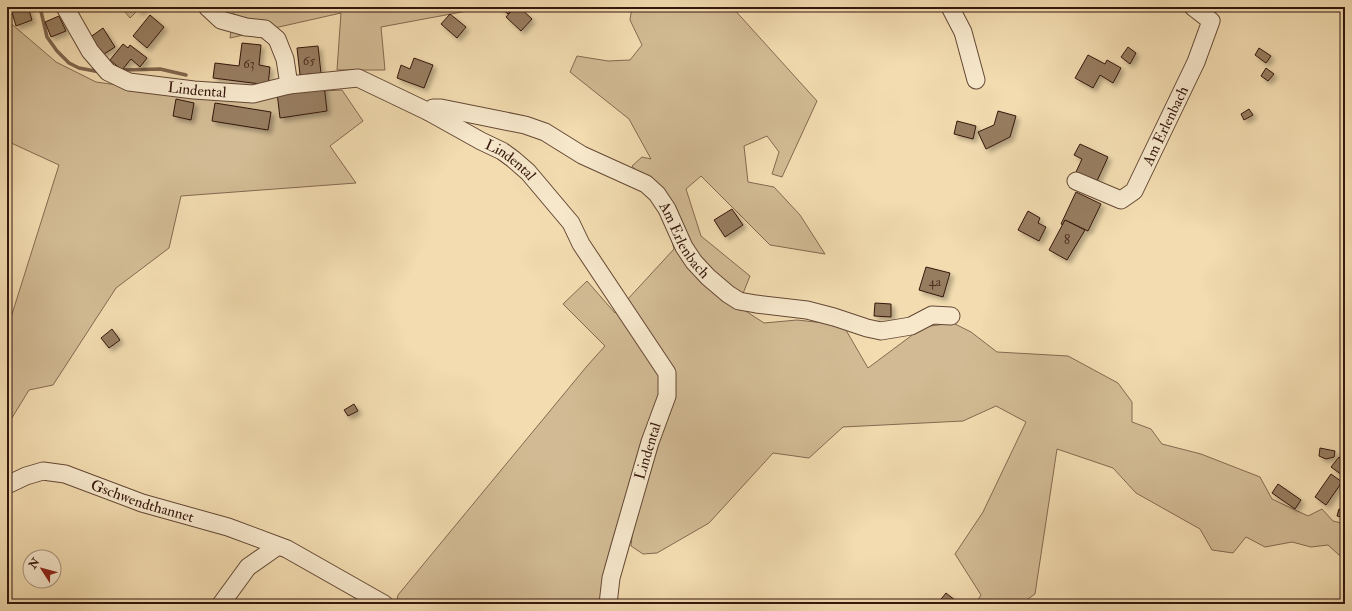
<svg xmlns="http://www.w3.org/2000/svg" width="1352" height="611" font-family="'IM FELL Double Pica',serif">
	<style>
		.green { fill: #d2bb94; stroke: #846950 }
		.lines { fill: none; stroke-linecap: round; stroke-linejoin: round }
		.stream { stroke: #80654d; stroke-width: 3.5 }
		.building { fill: #977d61; stroke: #35170c; filter: url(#shadow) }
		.minor-casing { stroke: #644835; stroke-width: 19 }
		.minor { stroke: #f7e8cc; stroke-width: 17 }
		.labels { text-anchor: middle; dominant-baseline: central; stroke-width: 3.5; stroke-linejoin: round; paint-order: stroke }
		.number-label { font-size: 13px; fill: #4e3021 }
		.street-label { font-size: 15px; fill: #35170c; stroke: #f7e8cc }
	</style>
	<defs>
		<filter id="shadow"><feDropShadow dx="3.5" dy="3.5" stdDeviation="2" flood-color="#0004"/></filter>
	</defs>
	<rect width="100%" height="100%" fill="#f2dcb0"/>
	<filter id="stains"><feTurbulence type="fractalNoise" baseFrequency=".005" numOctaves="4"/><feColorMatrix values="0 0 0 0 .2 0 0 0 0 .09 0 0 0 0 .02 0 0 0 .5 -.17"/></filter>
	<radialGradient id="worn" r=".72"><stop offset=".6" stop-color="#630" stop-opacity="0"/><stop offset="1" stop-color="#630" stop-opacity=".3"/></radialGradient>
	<!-- green -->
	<g class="green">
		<polygon points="121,7 141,7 130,18"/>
		<polygon points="238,7 478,7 478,9 381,27 385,70 337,70 341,13 230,38 234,8"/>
		<polygon points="632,7 732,7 817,101 782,177 772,174 779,152 767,136 744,146 748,182 774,187 800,215 825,254 770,245 701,176 686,189 701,236 750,276 738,306 764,323 797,320 843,325 868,368 923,327 953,323 971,332 997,352 1068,356 1118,383 1132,402 1132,422 1151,429 1162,444 1201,454 1260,477 1272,499 1308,516 1322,509 1333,521 1345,524 1345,556 1339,555 1328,545 1311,547 1292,542 1265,547 1246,537 1233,553 1212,550 1200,529 1136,493 1113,468 1057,449 1035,594 1021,604 975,604 981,595 955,554 983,512 1026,422 996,406 963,421 843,427 809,458 773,453 709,523 657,553 643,554 631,546 633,527 603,604 396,604 398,595 587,366 605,346 563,304 587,281 615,313 674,249 662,202 632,166 642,157 651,159 629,119 570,72 577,56 608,61 630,60 642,45 630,20"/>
		<polygon points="7,20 56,62 96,82 206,97 342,90 363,121 330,146 356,183 181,196 169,248 116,288 53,385 29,390 7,426 7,330 59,165 9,142 7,146"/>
	</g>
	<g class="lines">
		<!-- stream -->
		<g class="stream">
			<polyline points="40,7 47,37 57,51 69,63 79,68 100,72"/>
			<polyline points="124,70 160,69 186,75"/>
		</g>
	</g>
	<!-- building -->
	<g class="building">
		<polygon points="17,7 28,7 32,20 16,26 11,9"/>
		<polygon points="135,7 145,7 140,12"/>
		<polygon points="500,7 515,7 508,14"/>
		<polygon points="515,7 519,7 532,19 521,31 506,17"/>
		<polygon points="450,14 466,27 457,38 441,24"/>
		<polygon points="150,15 164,27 147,48 133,36"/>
		<polygon points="59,16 66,31 51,37 45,22"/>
		<polygon points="103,28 115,47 101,56 89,38"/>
		<polygon points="242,43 261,45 259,65 270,67 268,85 213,78 215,63 239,66"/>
		<polygon points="123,44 128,48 130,45 147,58 140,67 131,59 122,70 110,60"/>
		<polygon points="318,46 321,73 300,75 297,48"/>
		<polygon points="1128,47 1136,53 1130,64 1121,57"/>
		<polygon points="1259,48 1271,56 1266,63 1255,55"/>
		<polygon points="1088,55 1105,64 1107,60 1121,68 1113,83 1100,75 1093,88 1075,78"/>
		<polygon points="414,58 433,65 424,88 397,78 401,65 410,69"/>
		<polygon points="1266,68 1274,74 1268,81 1261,76"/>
		<polygon points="324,85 327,111 280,118 277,92"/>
		<polygon points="176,99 194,103 191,120 173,116"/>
		<polygon points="215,103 271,112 268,130 212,121"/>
		<polygon points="1249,109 1253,115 1244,120 1241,114"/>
		<polygon points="998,111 1016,116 1010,137 986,149 978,132 994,125"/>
		<polygon points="957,121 976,126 973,139 954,134"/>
		<polygon points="1080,144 1108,157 1097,181 1076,172 1082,159 1074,155"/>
		<polygon points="1076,192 1101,204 1088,231 1065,220 1063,225 1061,224"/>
		<polygon points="732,209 743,225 725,237 714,220"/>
		<polygon points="1028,211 1040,218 1038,223 1046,227 1039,241 1018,230"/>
		<polygon points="1065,220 1085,230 1067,260 1049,250"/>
		<polygon points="926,267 950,273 943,297 919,290"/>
		<polygon points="875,303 891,304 891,317 874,316"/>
		<polygon points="112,329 120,340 109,348 101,338"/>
		<polygon points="354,404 358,411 348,416 344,410"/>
		<polygon points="1320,448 1335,451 1334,457 1326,459 1319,456"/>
		<polygon points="1339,457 1345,461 1345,477 1331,467"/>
		<polygon points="1331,474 1342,482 1326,505 1315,497"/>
		<polygon points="1278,484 1301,500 1295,509 1272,493"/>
		<polygon points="1345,506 1345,518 1337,516 1339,509 1344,510"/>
		<polygon points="946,593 956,601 954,604 937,604"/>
	</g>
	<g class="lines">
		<!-- minor casing -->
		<g class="minor-casing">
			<g id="minor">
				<path id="s1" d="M65,7L90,51L108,72L129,82L194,90L253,94L289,85L358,78L429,112L481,141L502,151L513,159L528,172L571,223L581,244L667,373V396L650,442L620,546L611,578L608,604"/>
				<polyline points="207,7 221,20 246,27 265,29 277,39 285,59 289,85"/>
				<polyline points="950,7 963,32 976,80"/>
				<path id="s2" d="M429,112L433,108H441L525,125L545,132L582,155L646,184L657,194L667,209L684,247L694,262L708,277L728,294L739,301L756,304L807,310L834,317L867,328L881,331L911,326L932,315L951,316"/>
				<path id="s3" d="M1076,181L1121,200L1134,191L1196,62L1211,21L1193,7"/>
				<path id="s4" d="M7,485L26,476L43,471L65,474L142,503L228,527L287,549L384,604"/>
				<polyline points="221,604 248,567 278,546"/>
			</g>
		</g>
		<!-- minor -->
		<use href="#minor" class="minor"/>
	</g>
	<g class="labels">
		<!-- number labels -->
		<g class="number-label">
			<text x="309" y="61">65</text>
			<text x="249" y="64">63</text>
			<text x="1067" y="240">8</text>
			<text x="935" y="282">4a</text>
		</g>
		<!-- street labels -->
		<g class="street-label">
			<text stroke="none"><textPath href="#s1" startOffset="170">Lindental</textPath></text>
			<text stroke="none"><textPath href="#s3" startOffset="137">Am Erlenbach</textPath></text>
			<text stroke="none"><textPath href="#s1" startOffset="506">Lindental</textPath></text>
			<text stroke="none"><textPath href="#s2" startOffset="303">Am Erlenbach</textPath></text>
			<text transform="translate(648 451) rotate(-73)">Lindental</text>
			<text stroke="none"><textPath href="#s4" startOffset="143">Gschwendthannet</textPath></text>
		</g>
	</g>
	<!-- margin -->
	<rect width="1352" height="611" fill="none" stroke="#f2dcb0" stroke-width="24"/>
	<rect x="8" y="8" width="1336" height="595" fill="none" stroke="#35170c" stroke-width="2"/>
	<rect x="12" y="12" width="1328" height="587" fill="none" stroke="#35170c"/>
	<!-- north arrow -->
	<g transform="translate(42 569) rotate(306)"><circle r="19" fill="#f7e8cc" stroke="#a9947f"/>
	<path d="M0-3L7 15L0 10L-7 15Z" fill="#8f2418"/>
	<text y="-6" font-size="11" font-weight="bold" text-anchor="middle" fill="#35170c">N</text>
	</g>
	<rect width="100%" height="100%" filter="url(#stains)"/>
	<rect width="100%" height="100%" fill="url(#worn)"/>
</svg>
